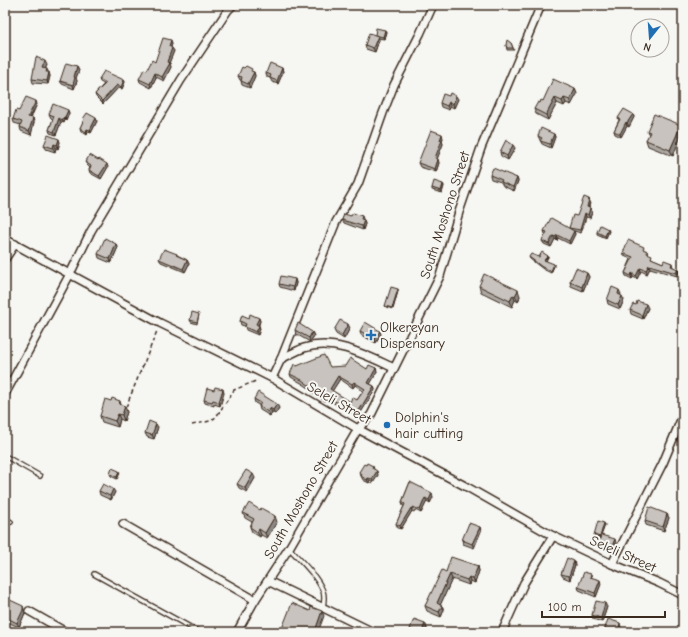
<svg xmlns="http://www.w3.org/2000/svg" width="688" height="637" font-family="'Comic Neue',sans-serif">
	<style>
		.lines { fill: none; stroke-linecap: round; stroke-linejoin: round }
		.service-casing { stroke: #3b2a1e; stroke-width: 6 }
		.minor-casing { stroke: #3b2a1e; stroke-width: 10 }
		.path { stroke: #3b2a1e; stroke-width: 1.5; stroke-dasharray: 4 3; stroke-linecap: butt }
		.service { stroke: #f6f6f2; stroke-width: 3.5 }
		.minor { stroke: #f6f6f2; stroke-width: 7 }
		.wall { fill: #aca8a3; stroke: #3b2a1e; fill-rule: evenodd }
		.shaded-wall { fill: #8c8885; stroke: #3b2a1e }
		.building { fill: #c8c3be; stroke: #3b2a1e }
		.poi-dot { fill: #1f6fb2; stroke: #f6f6f2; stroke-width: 1.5 }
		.labels { text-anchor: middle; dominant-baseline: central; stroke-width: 4; stroke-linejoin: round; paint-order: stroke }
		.street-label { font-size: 14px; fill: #3b2a1e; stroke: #f6f6f2 }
		.poi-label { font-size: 14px; fill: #3b2a1e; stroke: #f6f6f2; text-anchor: start }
	</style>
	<rect width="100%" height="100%" fill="#f6f6f2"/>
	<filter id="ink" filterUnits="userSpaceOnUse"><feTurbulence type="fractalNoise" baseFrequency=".025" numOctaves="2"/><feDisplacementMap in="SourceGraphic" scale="8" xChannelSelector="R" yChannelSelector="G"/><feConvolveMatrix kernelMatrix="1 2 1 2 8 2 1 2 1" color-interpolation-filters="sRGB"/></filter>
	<g filter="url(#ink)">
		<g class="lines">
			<!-- service casing -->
			<g class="service-casing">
				<g id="service">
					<polyline points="5,456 40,476"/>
					<polyline points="5,518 11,522"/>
					<path d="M289,548C300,560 317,576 323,591C325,597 324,602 323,607"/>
					<polyline points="94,574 199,632"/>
				</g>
			</g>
			<!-- minor casing -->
			<g class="minor-casing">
				<g id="minor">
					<polyline points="5,239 160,323 272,378 358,429 467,487 553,536 612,564 659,583 683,595"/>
					<polyline points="5,259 15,244"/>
					<path d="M281,359C289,355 296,351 304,348C335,338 367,356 394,368"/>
					<polyline points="272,378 281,359 336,222 358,184 383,113 394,85 420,34 433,5"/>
					<polyline points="5,394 70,274 91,231 181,80 228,10 233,5"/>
					<polyline points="123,524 255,600"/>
					<polyline points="612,564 663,463 683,415"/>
					<polyline points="268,581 373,632"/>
					<polyline points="29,611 66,632"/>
					<polyline points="237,632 255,600 289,548 358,429 371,415 440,276 459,212 481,148 541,5"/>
					<polyline points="502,632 524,583 553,536"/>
				</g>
			</g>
			<!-- path -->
			<g class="path">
				<polyline points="126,407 157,331"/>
				<polyline points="192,425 210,421 216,417 234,390 258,380"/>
			</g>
			<!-- service -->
			<use href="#service" class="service"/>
			<!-- minor -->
			<use href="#minor" class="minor"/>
		</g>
		<!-- wall -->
		<g class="wall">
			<polygon points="385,30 386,32 384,39 378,38 379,40 375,52 366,49 365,45 375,35"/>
			<polygon points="511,43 514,50 507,50 506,45"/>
			<polygon points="172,44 171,47 174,51 169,63 171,67 164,81 156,77 151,88 140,82 139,79 147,70"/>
			<polygon points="47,65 45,69 47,69 50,76 48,84 33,83 32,79"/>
			<polygon points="77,66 79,70 76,78 77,81 74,89 62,84 60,81"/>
			<polygon points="282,68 283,72 278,84 272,82 270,78 267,77 266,73"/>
			<polygon points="253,72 254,72 255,76 250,88 242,85 241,81 241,80 240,80 238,76"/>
			<polygon points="99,79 124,80 125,82 122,89 118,88 103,104 96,97 95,94 104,84 100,82"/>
			<polygon points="575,89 577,94 571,105 566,103 564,106 557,103 548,120 536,114 534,109 540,103 543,101"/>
			<polygon points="458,99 454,108 450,106 449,110 441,107 440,103"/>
			<polygon points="37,104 31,118 33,118 34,122 31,135 21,131 20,127 21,125 14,123 13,119 19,111"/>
			<polygon points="69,113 66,121 65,120 64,123 61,122 56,135 50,133 49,130 53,119 51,118 49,114"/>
			<polygon points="633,114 634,117 629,127 627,126 621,137 615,134 614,131 619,120 618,118"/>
			<polygon points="83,119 97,121 91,133 88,132 87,135 81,131 80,128 84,120"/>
			<polygon points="683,130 673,156 648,146 646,140 649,135 647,131"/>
			<polygon points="554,134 555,137 551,148 542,144 538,136"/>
			<polygon points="443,138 442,141 443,144 437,159 439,163 436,172 420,167 418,163"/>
			<polygon points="60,142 58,149 56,148 55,152 46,149 44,145"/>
			<polygon points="515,148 508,160 501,156 500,152"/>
			<polygon points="85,162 108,167 101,179 90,173 89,170 90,168 87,165"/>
			<polygon points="490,175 517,178 518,181 514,191 503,186 501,182 491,179"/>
			<polygon points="443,184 444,186 442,193 432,190 432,188"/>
			<polygon points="589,199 590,202 589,208 590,208 592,212 590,218 586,217 581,233 574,231 575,234 570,244 558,238 557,241 555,239 551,247 544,244 542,241 546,234 545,234 544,231 570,229 569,228"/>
			<polygon points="351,216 362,216 365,224 363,230 344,223 342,220"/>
			<polygon points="609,231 606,238 597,234 597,232"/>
			<polygon points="116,244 118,247 111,263 99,258 98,254"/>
			<polygon points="645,250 647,251 648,254 653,259 663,263 672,263 673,267 679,272 677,276 650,268 647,274 641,271 637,279 633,277 632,279 626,276 625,273 631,259 624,256 623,253"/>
			<polygon points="177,254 177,255 187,260 189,264 185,272 161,262 159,259"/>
			<polygon points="548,256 548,257 546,261 554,266 551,273 543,269 530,259 529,257 539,257"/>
			<polygon points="587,273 589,277 583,291 571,286 570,282"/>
			<polygon points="295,279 296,283 294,291 280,287 279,284"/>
			<polygon points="479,286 520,296 518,302 515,300 512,307 481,292"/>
			<polygon points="398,289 398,291 393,309 386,307 385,306"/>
			<polygon points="621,294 620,295 624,300 620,309 608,304 607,300"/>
			<polygon points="636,305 648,308 643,319 631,314 630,310"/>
			<polygon points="199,315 197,324 191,322 190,320"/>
			<polygon points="249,318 259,318 260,321 259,325 260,329 258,335 246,330 245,326 241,325 240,321"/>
			<polygon points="350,328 344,339 336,334 334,330"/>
			<polygon points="295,330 312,332 314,336 310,342 296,334"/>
			<polygon points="360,331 381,334 376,343 361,335"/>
			<path d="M297,366L367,369L376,368L377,372L370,384L374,386L375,390L358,417L349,411L348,409L347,411L327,399L325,401L310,391L309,388L303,384L291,377L290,374ZM340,379L353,388L355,385L363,391L357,400L350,403L349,401L332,391Z"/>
			<polygon points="224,393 220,406 214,404 214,406 205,403 204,400"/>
			<polygon points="254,399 279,408 275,414 272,412 270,416 260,410 259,406 259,405 255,403"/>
			<polygon points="111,401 120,401 121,405 127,412 124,421 120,419 118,427 102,422 100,416"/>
			<polygon points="158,427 154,439 147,437 145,433"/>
			<polygon points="366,465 373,466 374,469 378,475 373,483 370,481 369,483 363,480 359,472"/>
			<polygon points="120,473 117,479 111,476 110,474"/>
			<polygon points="255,478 247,492 239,488 237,484"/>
			<polygon points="410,482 433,497 430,503 427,501 421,513 415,510 414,512 412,511 401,529 398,528 396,524 404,506 403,506 402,502"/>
			<polygon points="99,491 115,492 111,500 100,495"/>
			<polygon points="260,510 277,522 267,538 261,535 260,537 252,532 250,527 252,522 245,518 243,513"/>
			<polygon points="667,514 669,518 664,531 646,525 645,521"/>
			<polygon points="604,523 605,525 601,535 616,543 613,550 600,546 599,542 600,538 594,537 594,535"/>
			<polygon points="480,527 481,531 474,548 463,544 462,540"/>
			<polygon points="574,561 575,565 570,580 563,577 561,574"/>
			<polygon points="478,566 479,571 475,583 470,581 469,585 452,579 440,605 442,606 444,610 441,617 427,611 425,606 446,572"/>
			<polygon points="591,574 592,578 601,584 596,597 579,590 578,587"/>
			<polygon points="607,607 602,622 593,619 592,615"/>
			<polygon points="24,610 25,613 19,627 5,621 5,611"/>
			<polygon points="425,623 427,628 426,630 431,632 411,632 410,629"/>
		</g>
		<!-- shaded-wall -->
		<g class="shaded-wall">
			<polygon points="385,30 386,32 384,39 383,37"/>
			<polygon points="378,36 379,40 375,52 373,48"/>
			<polygon points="171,40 172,44 170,50 169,46"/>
			<polygon points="172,48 174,51 168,66 167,62"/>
			<polygon points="45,61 47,65 44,72 42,68"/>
			<polygon points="170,63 171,67 164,81 162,77"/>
			<polygon points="77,66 79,70 76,78 77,81 74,89 73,85 74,77"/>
			<polygon points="282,68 283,72 278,84 277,81"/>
			<polygon points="49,72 50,76 48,84 47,81"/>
			<polygon points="254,72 255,76 250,88 248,84"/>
			<polygon points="155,73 156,77 151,88 150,84"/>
			<polygon points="124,80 125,82 122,89 121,87"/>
			<polygon points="117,85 118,88 103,104 102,101"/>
			<polygon points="575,89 577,94 571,105 570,100"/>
			<polygon points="456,96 458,99 454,108 453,104"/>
			<polygon points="555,98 557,103 548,120 546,115"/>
			<polygon points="564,98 566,103 564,106 562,101"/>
			<polygon points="36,101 37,104 29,120 28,117"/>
			<polygon points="449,102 450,106 449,110 447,106"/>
			<polygon points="68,110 69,113 66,121 65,117"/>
			<polygon points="5,113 6,117 5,121"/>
			<polygon points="633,114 634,117 629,127 627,123"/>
			<polygon points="64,117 65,120 64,123 62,120"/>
			<polygon points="33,118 34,122 31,135 29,131"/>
			<polygon points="59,118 61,122 56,135 54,132"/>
			<polygon points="96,118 97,121 91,133 90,130"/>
			<polygon points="626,122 627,126 621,137 620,134"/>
			<polygon points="681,125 683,131 673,156 670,150"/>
			<polygon points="87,129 88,132 87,135 86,132"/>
			<polygon points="442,134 443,138 442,141 443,144 436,162 435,158"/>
			<polygon points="554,134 555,137 551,148 550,144"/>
			<polygon points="59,139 60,142 58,149 57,145"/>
			<polygon points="54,144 56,148 55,152 53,148"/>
			<polygon points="513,145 515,148 508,160 507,156"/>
			<polygon points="438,159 439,163 436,172 435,169"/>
			<polygon points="107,164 108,167 101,179 99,176"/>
			<polygon points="517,178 518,181 514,191 513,187"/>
			<polygon points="443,184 444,186 442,193 441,191"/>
			<polygon points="589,199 590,202 588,210 587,207"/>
			<polygon points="590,208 592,212 590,218 588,215"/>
			<polygon points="585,213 586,217 581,233 580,230"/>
			<polygon points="364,220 365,224 363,230 362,226"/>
			<polygon points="608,229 609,231 606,238 605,236"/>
			<polygon points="574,231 575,234 570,244 569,241"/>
			<polygon points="557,235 558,238 557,241 556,237"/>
			<polygon points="553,236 555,239 551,247 549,244"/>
			<polygon points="116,244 118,247 111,263 110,259"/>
			<polygon points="548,256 548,257 545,262 544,260"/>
			<polygon points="187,260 189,264 185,272 183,269"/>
			<polygon points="554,264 554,266 551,273 551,271"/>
			<polygon points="649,265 650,268 647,274 646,270"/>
			<polygon points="640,268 641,271 637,279 636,276"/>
			<polygon points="678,269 679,272 677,276 676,273"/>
			<polygon points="587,273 589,277 583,291 582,287"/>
			<polygon points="632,273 633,277 632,279 631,276"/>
			<polygon points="295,279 296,283 294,291 293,287"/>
			<polygon points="398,289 398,291 393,309 392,308"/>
			<polygon points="518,290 520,296 518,302 515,296"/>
			<polygon points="619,290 621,294 619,298 618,294"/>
			<polygon points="513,295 515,300 512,307 510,301"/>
			<polygon points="622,296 624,300 620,309 618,305"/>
			<polygon points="646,304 648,308 643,319 642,315"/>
			<polygon points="259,318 260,321 257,328 256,324"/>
			<polygon points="348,324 350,328 344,339 342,335"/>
			<polygon points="259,326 260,329 258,335 256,332"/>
			<polygon points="380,331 381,334 376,343 375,339"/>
			<polygon points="312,332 314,336 310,342 309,338"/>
			<polygon points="376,368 377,372 369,386 368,383"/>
			<polygon points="338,376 340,379 331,393 330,389"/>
			<polygon points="354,382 355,385 353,388 352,384"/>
			<polygon points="374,386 375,390 358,417 357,414"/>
			<polygon points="223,389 224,393 220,406 219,402"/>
			<polygon points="325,396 327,399 325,401 324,398"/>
			<polygon points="349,401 350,405 348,408 348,409 347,411 346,407"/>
			<polygon points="277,404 279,408 275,414 273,410"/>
			<polygon points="125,406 127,412 124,421 122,415"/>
			<polygon points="270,408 272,412 270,416 268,412"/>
			<polygon points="118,414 120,419 118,427 115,421"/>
			<polygon points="156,424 158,427 154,439 152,435"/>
			<polygon points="119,471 120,473 117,479 117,477"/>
			<polygon points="377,471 378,475 373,483 372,479"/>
			<polygon points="253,474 255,478 247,492 245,488"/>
			<polygon points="368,478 370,481 369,483 367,480"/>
			<polygon points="113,489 115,492 111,500 110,496"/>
			<polygon points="432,493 433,497 430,503 429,500"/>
			<polygon points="425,498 427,501 421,513 420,510"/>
			<polygon points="411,508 412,511 401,529 400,526"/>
			<polygon points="667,514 669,518 664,531 663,527"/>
			<polygon points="275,516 277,522 267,538 265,533"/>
			<polygon points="604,523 605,525 600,539 600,537"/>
			<polygon points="480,527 481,531 474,548 472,544"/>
			<polygon points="259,529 261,535 260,537 257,532"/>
			<polygon points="615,539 616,543 613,550 612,546"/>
			<polygon points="574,561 575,565 570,580 569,576"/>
			<polygon points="478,566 479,571 475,583 473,579"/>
			<polygon points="450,574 452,579 439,608 437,603"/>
			<polygon points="469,577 470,581 469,585 467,580"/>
			<polygon points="600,580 601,584 596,597 595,593"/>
			<polygon points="605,603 607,607 602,622 601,618"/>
			<polygon points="23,606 24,610 25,613 19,627 17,623"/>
			<polygon points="442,606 444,610 441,617 439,612"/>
			<polygon points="322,611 324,616 318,632 315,632 315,631"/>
			<polygon points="425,623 427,628 426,632 423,629"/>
			<polygon points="620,623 621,627 620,632 618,632"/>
		</g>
		<!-- building -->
		<g class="building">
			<polygon points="376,28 385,30 383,37 375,35"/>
			<polygon points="369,33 378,36 373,48 365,45"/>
			<polygon points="163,38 171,40 169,46 172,48 167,62 170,63 162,77 155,73 150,84 139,79 144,69 147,70 152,60 155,62"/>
			<polygon points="507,40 511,43 513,48 507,48 506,45"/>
			<polygon points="36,57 45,61 42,68 47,69 46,72 49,72 47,81 32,79"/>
			<polygon points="66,63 77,66 74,77 75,77 73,85 60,81"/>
			<polygon points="270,63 282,68 277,81 270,78 271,75 266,73"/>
			<polygon points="246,66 252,69 251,71 254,72 248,84 241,81 242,77 238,76 242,67 244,68"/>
			<polygon points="104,71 124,80 121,87 117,85 102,101 95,94 106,83 99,79"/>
			<polygon points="553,79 575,89 570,100 564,98 562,101 555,98 546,115 534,109 538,102 540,103 541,100 543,101"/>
			<polygon points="450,93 456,96 453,104 449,102 447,106 440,103 443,94 449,96"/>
			<polygon points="26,97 36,101 28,117 33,118 29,131 20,127 22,122 13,119 16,110 19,111"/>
			<polygon points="53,104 68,110 65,117 64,117 62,120 59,118 54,132 49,130 54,116 49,114"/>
			<polygon points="624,109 633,114 627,123 626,122 620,134 614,131 620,119 618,118"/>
			<polygon points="87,113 96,118 90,130 87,129 86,132 80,128 84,119 83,119"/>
			<polygon points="654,114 681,125 670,150 646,140 650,132 647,131"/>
			<polygon points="541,128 554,134 550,144 540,141 542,138 538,136"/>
			<polygon points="431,130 442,134 440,140 442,140 435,158 438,159 435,169 418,163"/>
			<polygon points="48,135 59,139 57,145 54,144 53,148 44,145"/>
			<polygon points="506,140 513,145 507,156 500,152"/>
			<polygon points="90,155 98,160 99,159 107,164 99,176 89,170 91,166 85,162"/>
			<polygon points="493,168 517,178 513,187 501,182 502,180 490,175"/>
			<polygon points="434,181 443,184 441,191 432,188"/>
			<polygon points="584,197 589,199 587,207 590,208 588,215 585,213 580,230 569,228 573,215 577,216"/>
			<polygon points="353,213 362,216 361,219 364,220 362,226 342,220 344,214 351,216"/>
			<polygon points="551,218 574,231 569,241 557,235 556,237 553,236 549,244 542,241 547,232 544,231"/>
			<polygon points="600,225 608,229 605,236 597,232"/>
			<polygon points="105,238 116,244 110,259 98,254"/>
			<polygon points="628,240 644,247 643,249 647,251 647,253 652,255 651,258 663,263 664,260 672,263 671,266 678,269 676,273 649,265 646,270 640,268 636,276 632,273 631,276 625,273 633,257 623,253"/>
			<polygon points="164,249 177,254 176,255 187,260 183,269 159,259"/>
			<polygon points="542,252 548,256 544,260 554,264 551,271 542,267 529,257 531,254 539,257"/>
			<polygon points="576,268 587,273 582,287 570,282"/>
			<polygon points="484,274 518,290 515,296 513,295 510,301 479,286"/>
			<polygon points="281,276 295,279 293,287 279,284"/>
			<polygon points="391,287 398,289 392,308 385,306"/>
			<polygon points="612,287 619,290 618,294 622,296 618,305 607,300"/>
			<polygon points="637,301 646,304 642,315 630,310 633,304 636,305"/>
			<polygon points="192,312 199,314 197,322 190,320"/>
			<polygon points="250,314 259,318 256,324 259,326 256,332 245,327 246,324 240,321 242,315 249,318"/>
			<polygon points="340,320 348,324 342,335 334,330"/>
			<polygon points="365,322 380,331 375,339 360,331"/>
			<polygon points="298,323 312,332 309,338 295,330"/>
			<polygon points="324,355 330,367 345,366 350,358 367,369 369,365 376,368 368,383 374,386 357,414 348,408 352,397 357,400 365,389 354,382 352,384 338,376 330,389 349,401 346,407 325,396 324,398 309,388 310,386 302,380 290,374 294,364 297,366"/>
			<polygon points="215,387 223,389 219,402 213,400 212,402 204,400 207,388 214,390"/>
			<polygon points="258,392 277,404 273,410 270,408 268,412 259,406 261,403 254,399"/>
			<polygon points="112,398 120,401 119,404 125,406 122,415 118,414 115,421 100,416 105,399 111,401"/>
			<polygon points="149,421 156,424 152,435 145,433"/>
			<polygon points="367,463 373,466 372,468 377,471 372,479 368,478 367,480 361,476 362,474 359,472 364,464 366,465"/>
			<polygon points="112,468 119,471 117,477 110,474"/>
			<polygon points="246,470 253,474 245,488 237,484"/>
			<polygon points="410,482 432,493 429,500 425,498 420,510 413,507 413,509 411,508 400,526 396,524 405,504 402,502"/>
			<polygon points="103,484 113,489 110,496 99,491"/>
			<polygon points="249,503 260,510 261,508 275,516 265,533 259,529 257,532 250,527 254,519 243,513"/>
			<polygon points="649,507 667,514 663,527 645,521"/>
			<polygon points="598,521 604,523 600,537 594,535"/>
			<polygon points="469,523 480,527 472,544 462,540"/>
			<polygon points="601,535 615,539 612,546 599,542"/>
			<polygon points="451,557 478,566 473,579 469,577 467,580 450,574 437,603 442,606 439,612 425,606 442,570 446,572"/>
			<polygon points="567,558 574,561 569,576 561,574"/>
			<polygon points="584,572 591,574 590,577 600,580 595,593 578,587"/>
			<polygon points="10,600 23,606 23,610 17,623 5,617 5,611"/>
			<polygon points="596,601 605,603 601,618 592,615"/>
			<polygon points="292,603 310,611 311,607 322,611 315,631 312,630 312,632 283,632 281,631"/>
			<polygon points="414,619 425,623 423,629 431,632 416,632 416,631 410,629"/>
			<polygon points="608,619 620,623 618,632 608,632 604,631"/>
			<polygon points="636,626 648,632 633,632"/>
			<polygon points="359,629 367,632 357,632"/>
		</g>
	</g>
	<!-- markers -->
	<g class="poi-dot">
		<path d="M369 329h4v4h4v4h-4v4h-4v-4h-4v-4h4z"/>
		<circle cx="387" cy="425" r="4"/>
	</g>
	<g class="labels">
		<!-- street labels -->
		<g class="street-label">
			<text transform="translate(445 215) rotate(-72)">South Moshono Street</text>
			<text transform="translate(339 403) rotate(30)">Seleli Street</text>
			<text transform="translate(301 500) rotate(-60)">South Moshono Street</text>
			<text transform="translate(623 554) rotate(24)">Seleli Street</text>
		</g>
		<!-- poi labels -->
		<g class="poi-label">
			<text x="380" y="327">Olkereyan<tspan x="380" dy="16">Dispensary</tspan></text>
			<text x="395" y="417">Dolphin's<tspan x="395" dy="16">hair cutting</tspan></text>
		</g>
	</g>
	<!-- margin -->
	<rect width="688" height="637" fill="none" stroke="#f6f6f2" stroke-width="20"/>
	<rect x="10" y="10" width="668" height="617" fill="none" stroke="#3b2a1e" stroke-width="1.5" filter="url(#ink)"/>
	<!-- north arrow -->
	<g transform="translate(650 38) rotate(197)"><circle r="19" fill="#f6f6f2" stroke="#aba49d"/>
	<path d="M0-3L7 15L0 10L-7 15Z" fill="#1f6fb2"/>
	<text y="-6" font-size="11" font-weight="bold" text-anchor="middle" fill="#3b2a1e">N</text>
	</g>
	<!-- scale -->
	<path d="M542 611v6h123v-6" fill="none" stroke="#3b2a1e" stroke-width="2"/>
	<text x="548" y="611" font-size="12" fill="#3b2a1e" stroke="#f6f6f2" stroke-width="3" paint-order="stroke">100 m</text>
</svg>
